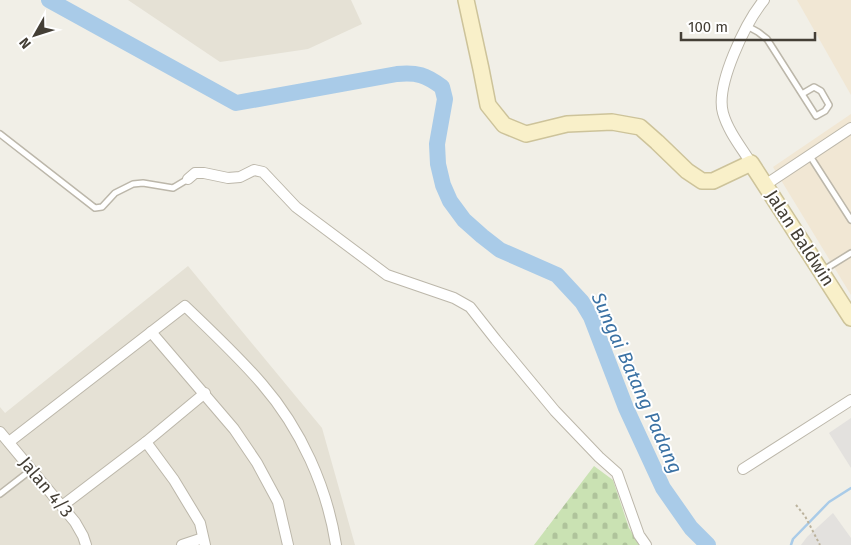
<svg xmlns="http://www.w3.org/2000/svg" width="851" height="545" font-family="'Fira Sans',sans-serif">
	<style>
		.residential { fill: #e5e1d5 }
		.commercial { fill: #f1e7d4 }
		.cemetery { fill: url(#cemetery-stones) }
		.parking { fill: #e3e1de }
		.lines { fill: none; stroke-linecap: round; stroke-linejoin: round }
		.stream { stroke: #a9cbe8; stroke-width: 2.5 }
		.river { stroke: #a9cbe8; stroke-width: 16 }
		.lane-casing { stroke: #bcb7aa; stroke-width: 8 }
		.street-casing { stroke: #bcb7aa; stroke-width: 12 }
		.secondary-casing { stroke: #cdc39a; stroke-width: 18 }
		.path { stroke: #bcb39d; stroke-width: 2; stroke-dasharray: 2.5 2.5; stroke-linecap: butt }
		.lane { stroke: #fff; stroke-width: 5 }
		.street { stroke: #fff; stroke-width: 10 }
		.secondary { stroke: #f9f0c9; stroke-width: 15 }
		.labels { text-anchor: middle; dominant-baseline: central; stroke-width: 4; stroke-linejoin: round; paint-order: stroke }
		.street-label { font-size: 18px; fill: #443f36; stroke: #fff }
		.water-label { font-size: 19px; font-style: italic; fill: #3b72a4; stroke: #fff }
	</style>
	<defs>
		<pattern id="cemetery-stones" width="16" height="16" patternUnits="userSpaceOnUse" patternTransform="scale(1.25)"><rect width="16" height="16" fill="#cae2b3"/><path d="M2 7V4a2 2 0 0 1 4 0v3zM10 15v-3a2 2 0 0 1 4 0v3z" fill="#afc39b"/></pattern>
	</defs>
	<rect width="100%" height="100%" fill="#f1efe7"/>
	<!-- residential -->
	<g class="residential">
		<polygon points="128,0 351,0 362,24 308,49 220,62"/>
		<polygon points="188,266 322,428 355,545 0,545 0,407 5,413"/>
	</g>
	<!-- commercial -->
	<g class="commercial">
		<polygon points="797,0 851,0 851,95"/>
		<polygon points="851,114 851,295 773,167"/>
	</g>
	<!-- cemetery -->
	<polygon class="cemetery" points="594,466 613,480 629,528 640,545 534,545"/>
	<!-- parking -->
	<g class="parking">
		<polygon points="851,418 851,468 829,433"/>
		<polygon points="833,513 851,538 851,545 801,545 807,537"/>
	</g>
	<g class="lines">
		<!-- stream -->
		<polyline class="stream" points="791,545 793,539 829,502 851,488"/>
		<!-- river -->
		<path class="river" d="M49,0L236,103L397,74C417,72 426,75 442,87L445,99L437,144L438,164L443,185L450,201L464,220L482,236L500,250L557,275L582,302L591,317L626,408L663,488L691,528L708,545"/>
		<!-- lane casing -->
		<g class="lane-casing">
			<g id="lane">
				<polyline points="747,26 758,32 767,39 816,116 825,111 829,105 821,91 814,87 802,94"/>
				<polyline points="0,134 95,208 102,207 115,193 133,184 143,183 173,188 188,179"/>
				<polyline points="810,156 851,220"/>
				<polyline points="822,271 851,253"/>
				<polyline points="0,494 31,470"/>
			</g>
		</g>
		<!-- street casing -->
		<g class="street-casing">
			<g id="street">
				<path d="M751,163C741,147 728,131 723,113C715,85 746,22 764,0"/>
				<polyline points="188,179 195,173 204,173 228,178 240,177 254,170 263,172 296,207 387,275 454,298 470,307 496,340 555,411 599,457 617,473 639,535 646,545"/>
				<polyline points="765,185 851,128"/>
				<polyline points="151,332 234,429 257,463 278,502 288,545"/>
				<polyline points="0,432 75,522 83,536 86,545"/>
				<path d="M9,442L185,306C211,331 238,356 262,384C301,429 327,487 336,545"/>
				<polyline points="146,442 174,480 200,523 205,545"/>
				<polyline points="743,469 851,400"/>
				<polyline points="62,506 146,442 205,393"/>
				<polyline points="182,545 203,538"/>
			</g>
		</g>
		<!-- secondary casing -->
		<g class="secondary-casing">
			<polyline id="secondary" points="466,0 481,69 488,105 504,125 526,134 567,124 612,122 640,127 657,142 687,171 702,181 713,181 751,163 851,318"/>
		</g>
		<!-- path -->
		<polyline class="path" points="796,505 805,516 820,545"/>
		<!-- lane -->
		<use href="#lane" class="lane"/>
		<!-- street -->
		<use href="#street" class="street"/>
		<!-- secondary -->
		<use href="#secondary" class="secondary"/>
	</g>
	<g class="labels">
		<!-- street labels -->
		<g class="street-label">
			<text transform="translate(800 238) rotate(57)">Jalan Baldwin</text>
			<text transform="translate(46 487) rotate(50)">Jalan 4/3</text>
		</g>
		<!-- water labels -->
		<g class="water-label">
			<text transform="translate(637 383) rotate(66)">Sungai Batang Padang</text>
		</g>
	</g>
	<!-- north arrow -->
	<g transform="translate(35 35) rotate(231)" stroke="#ffffff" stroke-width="4" paint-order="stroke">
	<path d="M0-4L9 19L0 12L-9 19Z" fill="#443f36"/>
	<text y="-8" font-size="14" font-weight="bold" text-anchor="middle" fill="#443f36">N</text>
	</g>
	<!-- scale -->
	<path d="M681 32v8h134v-8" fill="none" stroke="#443f36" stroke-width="2.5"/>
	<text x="688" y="32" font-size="15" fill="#443f36" stroke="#ffffff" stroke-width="4" paint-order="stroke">100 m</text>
</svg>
